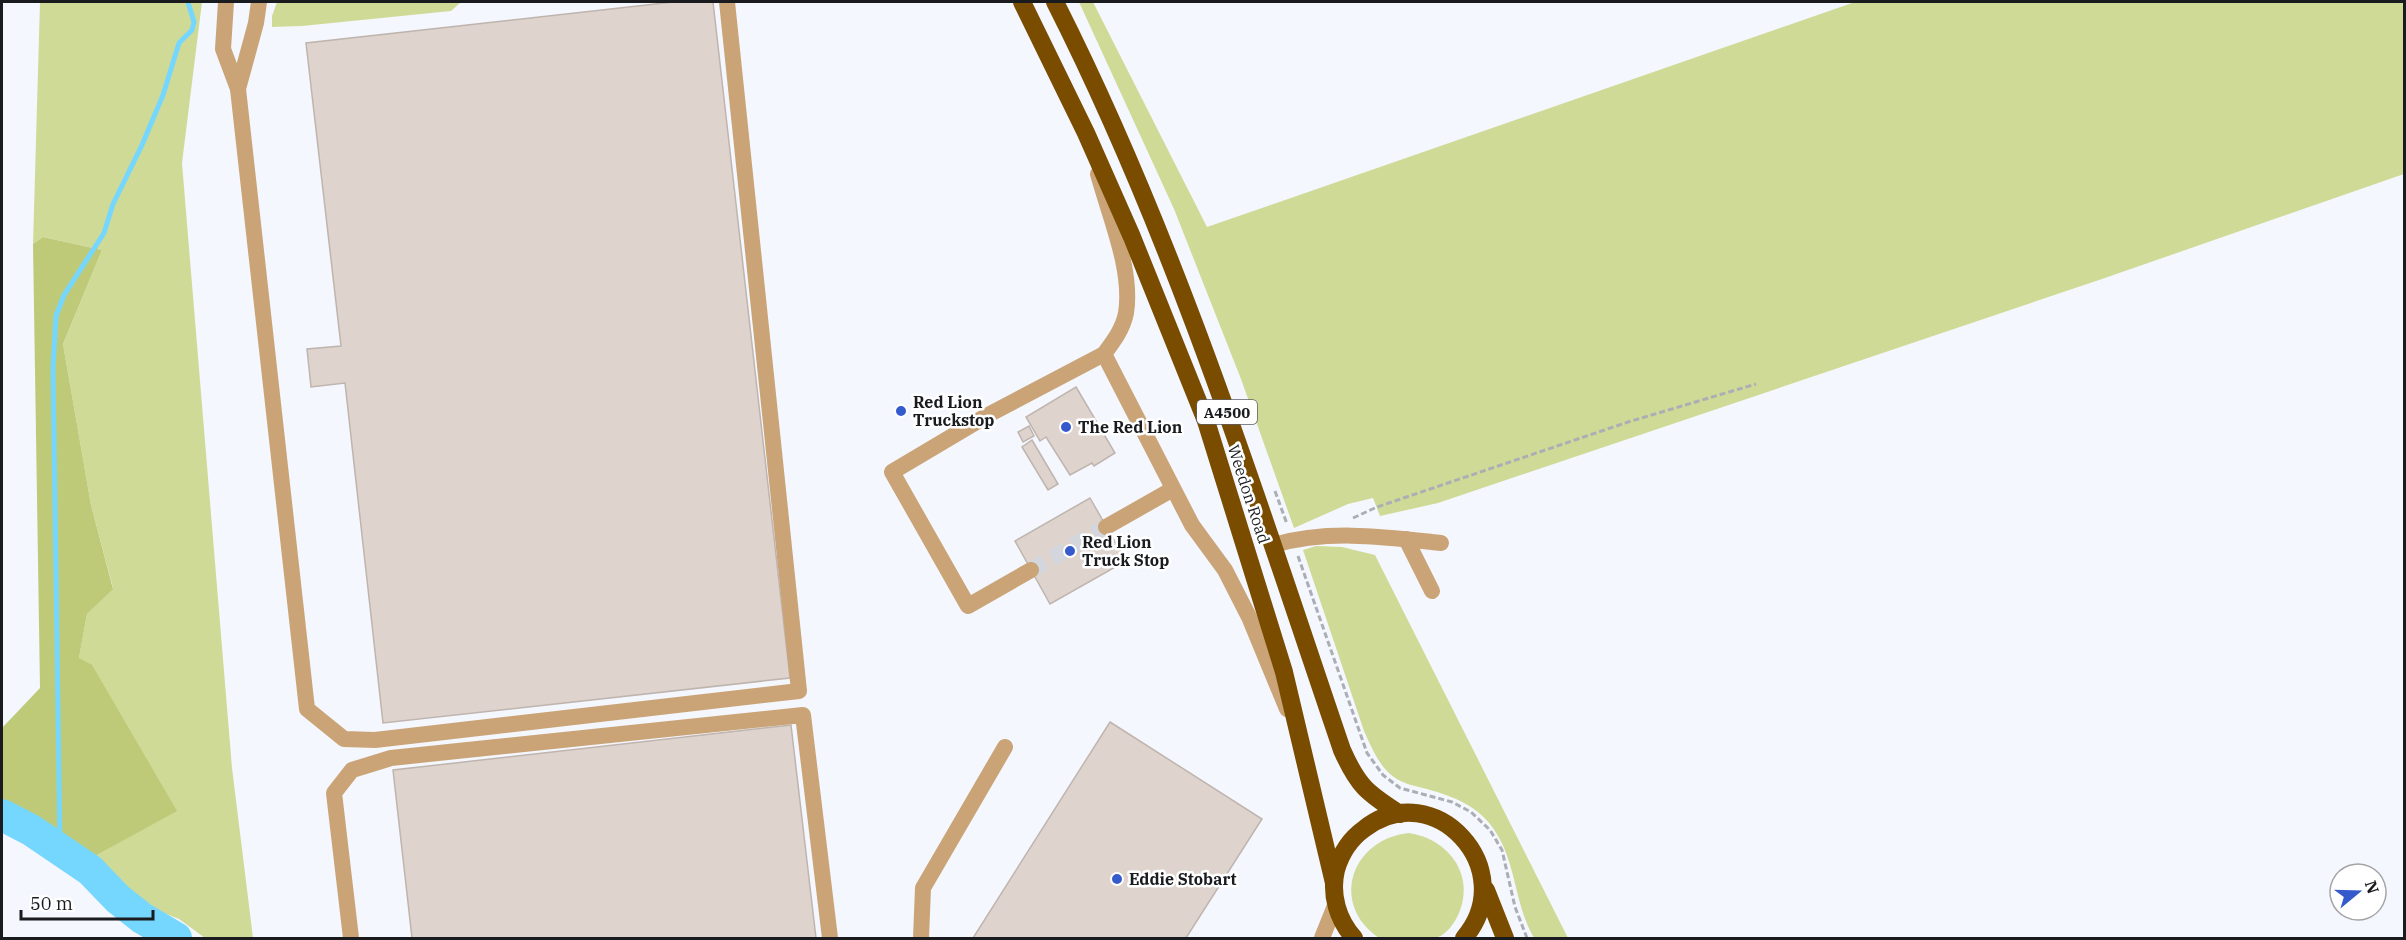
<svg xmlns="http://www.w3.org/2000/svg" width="2406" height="940" font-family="'IBM Plex Serif',serif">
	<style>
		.green { fill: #cfda97 }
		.forest { fill: #beca78 }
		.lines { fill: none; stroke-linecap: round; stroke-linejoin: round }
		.stream { stroke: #76d7fe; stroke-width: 5 }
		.river { stroke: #76d7fe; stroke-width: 32 }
		.building { fill: #ded3cd; stroke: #bfb4ae; stroke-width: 1.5 }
		.minor-tunnel { stroke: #d3d6dc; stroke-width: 16; stroke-dasharray: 16 8; stroke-linecap: butt }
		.path { stroke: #abaeb4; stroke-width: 3; stroke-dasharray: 6 3; stroke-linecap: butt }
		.minor { stroke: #caa477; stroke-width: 16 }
		.highway { stroke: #7a4c00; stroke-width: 18 }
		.poi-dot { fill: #345acb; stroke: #fff; stroke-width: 2 }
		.labels { text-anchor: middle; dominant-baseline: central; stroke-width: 5; stroke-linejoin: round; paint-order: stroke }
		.shield { fill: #fff; stroke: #5e5f62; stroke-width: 1.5 }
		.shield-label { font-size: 15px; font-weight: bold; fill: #191b1e }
		.poi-label { font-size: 16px; font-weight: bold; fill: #191b1e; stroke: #fff; text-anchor: start }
		.street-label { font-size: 16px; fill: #191b1e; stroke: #fff }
	</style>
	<rect width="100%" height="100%" fill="#f4f7fe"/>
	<!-- green -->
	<g class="green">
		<polygon points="40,2 202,2 182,163 232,768 253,938 205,938 179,919 148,907 119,885 95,856 176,810 79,658 87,614 113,588 91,505 63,344 102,250 43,237 33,244"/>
		<polygon points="277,2 461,2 451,11 302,26 272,27 272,16"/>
		<polygon points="1079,2 1093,2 1207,227 1855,2 2404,2 2404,174 2102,279 1438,503 1380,516 1373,498 1348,504 1294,528 1241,379 1174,209"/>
		<path d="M1316,546L1342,547L1375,555L1568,938H1534C1513,902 1517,858 1490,824C1473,803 1449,795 1423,788C1411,785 1400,783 1390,774C1377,762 1371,746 1364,731L1303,550Z"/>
		<path d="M1409,833C1448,839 1475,874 1459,913C1455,922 1448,933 1438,937C1430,940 1390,939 1379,938C1329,904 1351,839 1409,833Z"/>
	</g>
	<!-- forest -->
	<polygon class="forest" points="43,237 102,250 63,344 91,505 113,589 87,614 79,658 92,665 177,811 95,856 2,805 2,728 40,688 33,244"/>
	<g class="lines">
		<!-- stream -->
		<polyline class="stream" points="60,848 53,368 56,316 64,295 104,233 113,204 142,145 163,95 179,43 192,30 194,22 188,2"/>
		<!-- river -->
		<polyline class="river" points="2,815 31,830 90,870 118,899 142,918 176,938"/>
	</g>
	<!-- building -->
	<g class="building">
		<polygon points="673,2 713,2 790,678 383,723 345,383 311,387 307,349 341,346 306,43"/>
		<polygon points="1076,387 1115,453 1094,466 1092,463 1070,475 1046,437 1040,441 1026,417"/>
		<polygon points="1029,426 1034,436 1023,442 1018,432"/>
		<polygon points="1032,440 1058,484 1048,490 1022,447"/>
		<polygon points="1090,498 1126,561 1050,604 1015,541"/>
		<polygon points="1110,722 1262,819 1186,938 973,938"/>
		<polygon points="791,725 816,938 412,938 393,770"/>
	</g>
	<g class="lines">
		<!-- minor-tunnel -->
		<polyline class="minor-tunnel" points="1031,570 1106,527"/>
		<!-- path -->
		<g class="path">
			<polyline points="1275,491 1287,524"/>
			<polyline points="1353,518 1377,507 1628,422 1756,384"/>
			<polyline points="1298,556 1367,753 1383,775 1400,788 1452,802 1471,812 1490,830 1502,850 1515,907 1527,938"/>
		</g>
		<!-- minor -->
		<g class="minor">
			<polyline points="226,2 223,49 238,89 307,709 344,739 375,740 799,691 727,2"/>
			<polyline points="238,89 256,23 259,2"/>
			<polyline points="1104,354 1192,525 1225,570 1249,617 1287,709"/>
			<polyline points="1106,527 1173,489"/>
			<polyline points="1406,539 1432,591"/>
			<path d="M1274,545C1328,529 1386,537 1441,543"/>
			<path d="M1031,570L968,606L892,472L988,415L1104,354C1113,342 1123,329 1126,313C1133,270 1109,215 1098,174"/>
			<polyline points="351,938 334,793 352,770 391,758 803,715 830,938"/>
			<polyline points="921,938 923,888 1005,747"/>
			<polyline points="1322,938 1336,903"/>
		</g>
		<!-- highway -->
		<g class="highway">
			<polyline points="1022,2 1086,133 1132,237 1206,421 1284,672 1334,883"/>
			<path d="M1055,2C1176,241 1256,497 1342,750C1358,786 1367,793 1400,814"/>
			<polyline points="1486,890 1505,938"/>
			<path d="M1354,938C1338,920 1330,895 1336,870C1341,853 1350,839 1364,829C1434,774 1522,870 1464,938"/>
		</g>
	</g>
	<!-- markers -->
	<g class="poi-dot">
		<circle cx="901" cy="411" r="6"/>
		<circle cx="1066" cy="427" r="6"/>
		<circle cx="1070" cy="551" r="6"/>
		<circle cx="1117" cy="879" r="6"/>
	</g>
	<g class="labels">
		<!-- shield labels -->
		<rect class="shield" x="1197" y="400" width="60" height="24" rx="4.5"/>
		<g class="shield-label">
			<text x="1227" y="412">A4500</text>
		</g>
		<!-- poi labels -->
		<g class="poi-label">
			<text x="913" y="402">Red Lion<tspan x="913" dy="18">Truckstop</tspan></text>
			<text x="1078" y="427">The Red Lion</text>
			<text x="1082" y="542">Red Lion<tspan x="1082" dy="18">Truck Stop</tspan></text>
			<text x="1129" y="879">Eddie Stobart</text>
		</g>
		<!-- street labels -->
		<g class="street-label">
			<text transform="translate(1249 494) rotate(72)">Weedon Road</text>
		</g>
	</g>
	<!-- border -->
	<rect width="2406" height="940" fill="none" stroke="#191b1e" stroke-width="6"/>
	<!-- north arrow -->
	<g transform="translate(2358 892) rotate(71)"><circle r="28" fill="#ffffff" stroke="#a3a4a5" stroke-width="1.5"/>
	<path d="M0-4.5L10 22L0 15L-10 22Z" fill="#345acb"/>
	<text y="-9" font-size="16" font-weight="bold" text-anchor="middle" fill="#191b1e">N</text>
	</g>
	<!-- scale -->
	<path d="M21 910v9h132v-9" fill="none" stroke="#191b1e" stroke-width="3"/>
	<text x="30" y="910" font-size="18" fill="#191b1e" stroke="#ffffff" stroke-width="4.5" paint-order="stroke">50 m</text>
</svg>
